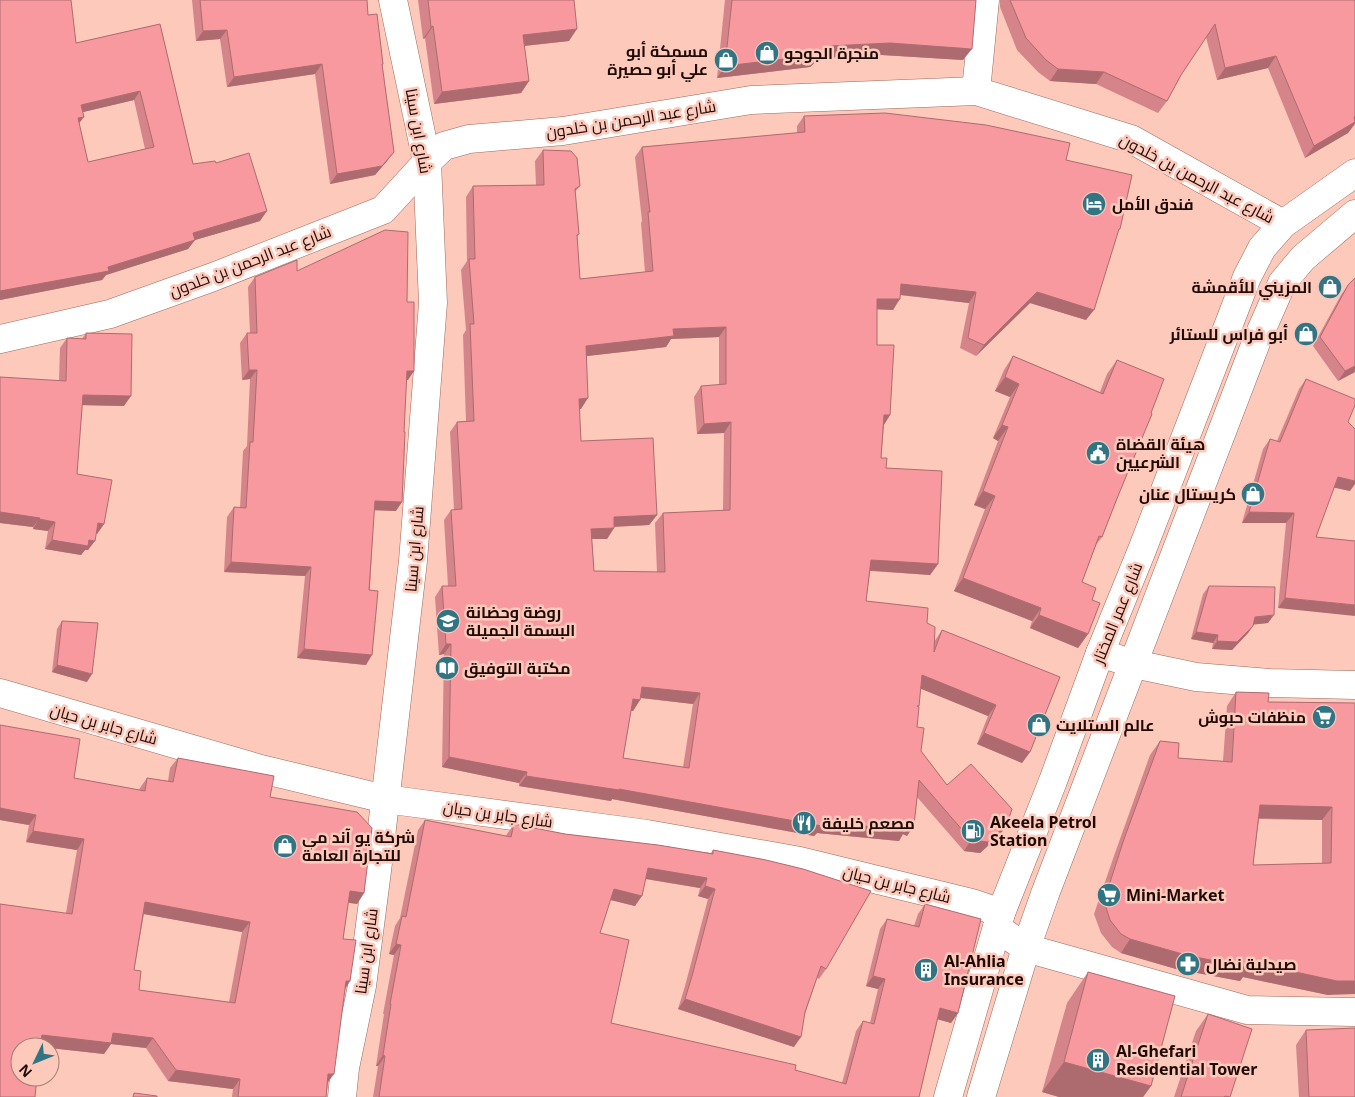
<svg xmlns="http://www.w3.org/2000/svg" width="1355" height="1097" font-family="'Noto Sans',Cairo,sans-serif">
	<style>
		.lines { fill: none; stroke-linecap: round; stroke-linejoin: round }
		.street-casing { stroke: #a06859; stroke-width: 29 }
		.secondary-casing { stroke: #a06859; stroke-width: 29 }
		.street { stroke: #fff; stroke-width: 28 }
		.secondary { stroke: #fff; stroke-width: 28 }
		.wall { fill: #d58489; fill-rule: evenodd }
		.shaded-wall { fill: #ae6b6f }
		.building { fill: #f8999f; stroke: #ae6b6f; fill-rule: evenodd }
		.labels { text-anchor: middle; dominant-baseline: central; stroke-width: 5; stroke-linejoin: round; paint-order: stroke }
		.poi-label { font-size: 16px; font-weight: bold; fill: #1f0a05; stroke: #fcc9bb; text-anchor: start }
		.street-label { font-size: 16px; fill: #1f0a05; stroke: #fcc9bb }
	</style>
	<rect width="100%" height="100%" fill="#fcc9bb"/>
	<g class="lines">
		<!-- street casing -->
		<g class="street-casing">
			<g id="street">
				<polyline points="976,91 985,0"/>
				<polyline points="0,339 110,314 213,277 383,210 427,162 444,146 469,139 563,131 751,100 976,91 1131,139 1283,224"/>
				<polyline points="1100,653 1134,664 1196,677 1269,683 1355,685"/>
				<polyline points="0,693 257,768 385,799 647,834 800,861 972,903 1001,913"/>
				<polyline points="997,928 1026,948 1247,1010 1355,1012"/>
				<polyline points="342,1097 345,1068 362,986 377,871 413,561 433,303 427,162 393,0"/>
			</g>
		</g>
		<!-- secondary casing -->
		<g class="secondary-casing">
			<g id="secondary">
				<polyline points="948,1097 1001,913 1053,781 1100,653 1142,550 1247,277 1262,248 1283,224 1355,173"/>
				<polyline points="981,1097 1026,948 1045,894 1257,340 1282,283 1303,258 1355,214"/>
			</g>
		</g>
		<!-- street -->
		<use href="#street" class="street"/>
		<!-- secondary -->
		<use href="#secondary" class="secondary"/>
	</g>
	<!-- wall -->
	<g class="wall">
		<path d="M0,0L76,43L160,24L193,164L216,163L260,221L195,240L188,249L106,275L102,280L0,300ZM134,100L145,149L88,162L79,123L83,112Z"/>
		<polygon points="192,0 367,0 368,15 383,64 382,66 387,161 375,175 330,184 315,74 227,87 220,39 196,41"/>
		<polygon points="418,0 574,0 569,41 524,46 529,81 521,93 434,104 425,38 423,39"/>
		<polygon points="725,0 976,0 963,60 882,55 820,58 810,67 717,78"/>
		<polygon points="1000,0 1355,0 1354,124 1348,133 1305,158 1268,68 1217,80 1206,37 1181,75 1167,101 1158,113 1096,84 1050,81 1038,72 1017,50 1000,7"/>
		<path d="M804,116L1066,160L1120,229L1117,233L1086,320L1030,303L976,356L960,348L969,303L900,295L893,310L877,309V345L890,415L884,425L881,458L938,564L930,575L870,571L866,601L927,623L934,642L942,630L1030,752L1022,763L977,744L988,716L920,688L917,727L921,751L947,785L1000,835L980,853L964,851L917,797L914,825L907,836L903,834L899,841L817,833L814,836L612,799L611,801L519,786V783L442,767L444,654L439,655L435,597L442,586H448L444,520L451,510H454L450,432L457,422L466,421L463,335L466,330L461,270L467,261L466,197L473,186L536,185L535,161L543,150L580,186L575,192L579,234L577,237L580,279L645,272L641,223L642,221L635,157L642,147L797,133V126ZM719,337V385L701,386L694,397L697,434L724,433L723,511L663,513L655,523L657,572L594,571L592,539H607L614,528V527L649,525L657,515L581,441L579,409H581L586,356L666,347L671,339ZM640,698L693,704L683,767L623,758L631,710L633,711L640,700Z"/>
		<polygon points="297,271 407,302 408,380 406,380 396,511 374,510 366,665 297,658 305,576 224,572 227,517 234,507 240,508 243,451 247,446 250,379 242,380 240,343 247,333 250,333 248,287 255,277"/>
		<polygon points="1348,285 1355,372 1338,381 1313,346 1341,295"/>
		<polygon points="86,333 124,406 82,405 77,474 104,524 97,534 96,534 88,550 85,550 81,555 45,549 48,531 33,529 33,527 0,523 0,377 59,381 60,348 67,338 82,339"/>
		<polygon points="1013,356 1100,392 1107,374 1117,360 1118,496 1102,537 1096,545 1082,582 1092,600 1088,634 1078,648 1030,628 1032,621 954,591 985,509 974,505 998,441 993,438 1010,397 995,391 1004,370"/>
		<polygon points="1306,379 1348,422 1350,491 1334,487 1316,537 1355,541 1278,608 1286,523 1242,523 1263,449 1270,439 1277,441 1299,389"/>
		<polygon points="1209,586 1268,623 1254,624 1248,633 1232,650 1212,649 1213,643 1191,639 1203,594"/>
		<polygon points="62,621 87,682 52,672 57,629"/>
		<path d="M1236,692L1268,702L1355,703L1328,995L1243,977L1240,981L1176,969L1121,953L1112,947L1101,933L1094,914L1115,853L1150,755L1160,741L1178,758L1223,761L1227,706ZM1259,819L1322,820V863L1253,865Z"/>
		<path d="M0,725L74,778L139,790L140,788L147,778L168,781L170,768L178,758L270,797L364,893L357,904L348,902L343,939L350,981L345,989L328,1083L326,1097H232L233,1089L168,1081L146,1048L111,1044L104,1054L50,1048V1047H40L0,1097L66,913L77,850L26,842L29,825L0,820ZM144,914L242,932L229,1002L139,990L134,970Z"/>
		<polygon points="425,820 506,836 507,834 514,824 565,834 711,853 713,850 826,969 819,979 817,978 794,1047 678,1009 685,986 708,899 698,896 700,888 645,879 635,906 610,900 600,933 611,1023 795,1070 842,1083 856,1031 863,1021 870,1023 878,989 866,986 880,929 887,919 914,926 918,914 925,904 958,1013 951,1023 938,1019 919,1097 373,1097 378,1066 376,1066 384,1014 383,1014 394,955 389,954 395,926 400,918 418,830"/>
		<polygon points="1088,972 1151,1086 1143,1097 1059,1097 1042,1092 1067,1003"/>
		<polygon points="1208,1014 1230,1097 1174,1097 1196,1031"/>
		<polygon points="1306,1030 1355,1097 1299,1097 1296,1045"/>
	</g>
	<!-- shaded-wall -->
	<g class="shaded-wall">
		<polygon points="433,26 425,38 423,39 431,27"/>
		<polygon points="577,29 569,41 514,47 523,35"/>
		<polygon points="227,30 220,39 196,41 203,31"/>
		<polygon points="890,43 972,49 963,60 882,55 820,58 810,67 717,78 725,66 829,46"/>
		<polygon points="1276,56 1268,68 1217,80 1225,68"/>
		<polygon points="322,64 315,74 227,87 234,77"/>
		<polygon points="1058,69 1104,72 1096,84 1050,81"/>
		<polygon points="529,81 521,93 434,104 442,92"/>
		<polygon points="140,91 134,100 75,114 81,105"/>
		<polygon points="1355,116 1355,124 1348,133 1305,158 1314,146"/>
		<polygon points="84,117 77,126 78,118"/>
		<polygon points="394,152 387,161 375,175 330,184 337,174"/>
		<polygon points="267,211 260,221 195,240 188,249 106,275 102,280 0,300 0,291 108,267 193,233"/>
		<polygon points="901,284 976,292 969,303 893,294"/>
		<polygon points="1037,292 1094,310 1086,320 1030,303 976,356 984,345"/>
		<polygon points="877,299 900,299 893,310 870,309"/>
		<polygon points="726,327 719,337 671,339 666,347 579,357 586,346 673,329"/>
		<polygon points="1355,366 1355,372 1338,381 1345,371"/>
		<polygon points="249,370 257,370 250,379 242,380"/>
		<polygon points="407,371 414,371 408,380 400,380"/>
		<polygon points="1005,377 1019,384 1010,397 995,391"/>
		<polygon points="83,395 131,396 124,406 77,405"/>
		<polygon points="588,398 581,409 571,409 579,399"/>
		<polygon points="884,415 890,415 883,426"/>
		<polygon points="731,422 724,433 697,434 704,424"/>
		<polygon points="1002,425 1008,427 998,441 993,438"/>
		<polygon points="1338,477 1355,481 1355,484 1350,491 1331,487"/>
		<polygon points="983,491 995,496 985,509 974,505"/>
		<polygon points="375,501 402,502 396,511 368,510"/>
		<polygon points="0,512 40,518 33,527 0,523"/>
		<polygon points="1249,512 1294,513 1286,523 1242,523"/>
		<polygon points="657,515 649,525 606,527 614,517"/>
		<polygon points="39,519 55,522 48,531 33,529"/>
		<polygon points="98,523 104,524 97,534 91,533"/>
		<polygon points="614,528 607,539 584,539 591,529"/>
		<polygon points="52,540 89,540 95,541 88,550 85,550 81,555 45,549"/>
		<polygon points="871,560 938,564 930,575 864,570"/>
		<polygon points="231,562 311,567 305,576 224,572"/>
		<polygon points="963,578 1041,608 1032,621 954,591"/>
		<polygon points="1285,598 1355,605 1355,616 1278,608"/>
		<polygon points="1039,615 1088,634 1078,648 1030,628"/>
		<polygon points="1274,615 1268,623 1250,625 1255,617"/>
		<polygon points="1253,626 1248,633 1232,650 1212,649 1217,641"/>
		<polygon points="1196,632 1218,635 1213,643 1191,639"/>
		<polygon points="446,644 451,644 444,654 439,655"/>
		<polygon points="304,649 372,655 366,665 297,658"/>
		<polygon points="57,665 92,674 87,682 52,672"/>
		<polygon points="922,675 996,705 988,716 914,686"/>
		<polygon points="642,687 700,693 693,704 634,697"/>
		<polygon points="633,699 640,700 633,711 625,710"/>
		<polygon points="984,733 1030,752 1022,763 977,744"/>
		<polygon points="449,757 527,772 519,783 442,767"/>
		<polygon points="526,776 619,789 822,822 910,824 914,825 907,836 903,834 899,841 817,833 814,836 612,799 611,801 519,786"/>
		<polygon points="1260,805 1332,807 1322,820 1251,818"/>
		<polygon points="0,808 36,815 29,825 0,820"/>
		<polygon points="1007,824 1000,835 980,853 964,851 971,840"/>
		<polygon points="33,831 84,839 77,850 26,842"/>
		<polygon points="648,868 707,878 700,888 641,878"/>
		<polygon points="705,886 715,889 708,899 698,896"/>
		<polygon points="614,889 642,896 635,906 607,899"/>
		<polygon points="350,891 364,893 357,904 342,902"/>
		<polygon points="145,902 250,922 242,932 138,913"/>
		<polygon points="1130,939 1249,962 1355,981 1355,994 1328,995 1243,977 1240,981 1176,969 1121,953"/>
		<polygon points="396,944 401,945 394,955 389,954"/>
		<polygon points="873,976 885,979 878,989 866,986"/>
		<polygon points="346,981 350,981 343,992"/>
		<polygon points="685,999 801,1037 794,1047 678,1009"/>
		<polygon points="940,1008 958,1013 951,1023 933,1018"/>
		<polygon points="113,1033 153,1038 146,1048 111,1044 104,1054 50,1048 50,1047 34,1046 42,1035"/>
		<polygon points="383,1055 385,1056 378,1066 376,1066"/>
		<polygon points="1064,1062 1151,1086 1143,1097 1059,1097 1042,1092"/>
		<polygon points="176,1070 240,1079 233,1089 168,1081"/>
		<polygon points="328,1074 334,1074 326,1085"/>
	</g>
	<!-- building -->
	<g class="building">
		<path d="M0,0H71L76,43L160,24L193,164L215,161L216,163L249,153L267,211L193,233L195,240L108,267L109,271L0,291ZM140,91L154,147L88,162L78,118L84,117L81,105Z"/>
		<polygon points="200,0 367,0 368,15 377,14 383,64 382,64 394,152 382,166 337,174 322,64 234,77 227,30 203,31"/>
		<polygon points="428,0 574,0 577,29 523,35 529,81 442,92 433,26 431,27"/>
		<polygon points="732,0 976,0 972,49 890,43 829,46 819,55 725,66"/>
		<polygon points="1010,0 1355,0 1355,116 1354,117 1355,122 1314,146 1276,56 1225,68 1215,24 1181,75 1167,101 1104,72 1058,69 1046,60 1026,38"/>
		<path d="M885,113L986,125L1070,143L1066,160L1132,175L1120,229H1119L1094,310L1037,292L984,345L968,338L976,292L901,284L900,299H877V345H894L890,415H884L881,458H887L886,468L942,471L938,564L871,560L866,601L928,608L927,623L935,627L934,652L942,630L1060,677L1030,752L984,733L996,705L922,675L919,706H917L919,707L917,727L924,728L921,751L947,785L971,764L1012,809L1007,824L988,842L971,840L919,780L914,825L910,824L906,830L822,822V826L619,789V790L526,776L527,772L449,757L451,644H446L442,586H456L451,510L462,509L457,422L474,421L470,324H474L469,259H475L473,186L544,185L543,150L571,151L577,158L580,186L575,189L579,234L577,235L580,279L653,271L648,212H650L642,147L805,132L804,116ZM726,327V384L701,386L704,424L731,422L730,510L663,513L665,572L594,571L591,529L614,528V517L657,515L653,438L581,441L579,399L588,398L586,346L674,336L673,329ZM642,687L700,693L689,768L623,758L633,699L640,700Z"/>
		<polygon points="385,230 408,232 407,302 414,302 414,371 407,371 404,432 405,432 402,502 375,501 369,590 378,591 372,655 304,649 311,567 231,562 234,507 246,508 250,442 253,442 257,370 249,370 247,333 257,333 255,277 297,260 297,271"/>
		<polygon points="1355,278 1355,366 1345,371 1320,337 1348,285"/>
		<polygon points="86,333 132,334 131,396 83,395 77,474 112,480 104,524 98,523 95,541 89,540 88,546 52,540 55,522 39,519 40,518 0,512 0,377 66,381 67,338 86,339"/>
		<polygon points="1013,356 1103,394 1117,360 1164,379 1151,413 1152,414 1118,496 1102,537 1099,536 1082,582 1096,588 1092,600 1100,603 1088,634 1039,615 1041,608 963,578 995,496 983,491 1008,427 1002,425 1019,384 1005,377"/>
		<polygon points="1306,379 1355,399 1355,405 1348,422 1355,429 1355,481 1338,477 1316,537 1355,541 1355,605 1285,598 1294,513 1249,512 1270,439 1280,442"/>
		<polygon points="1209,586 1275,587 1274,615 1255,617 1253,626 1237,642 1217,641 1218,635 1196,632"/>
		<polygon points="62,621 98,623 92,674 57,665"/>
		<path d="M1236,692L1269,693L1268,702L1355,703V981H1337L1249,962V968L1186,955L1130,939L1121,934L1110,920L1104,901L1124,839L1160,741L1179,743L1178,758L1232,762ZM1260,805L1332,807L1331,863L1253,865Z"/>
		<path d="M0,725L80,739L74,778L145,791L147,778L173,782L178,758L274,776L270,797L357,812L372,828L364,893L350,891L343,939L356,940L350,981H346L334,1074H328L326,1097H238L240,1079L176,1070L153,1038L113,1033L111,1043L42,1035L40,1047H20V1077H37L35,1097H0V904L72,914L84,839L33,831L36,815L0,808ZM145,902L250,922L235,1003L139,990L141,971L134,970Z"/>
		<polygon points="425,820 511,837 514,824 565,834 658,845 713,854 713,850 766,860 803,869 871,891 826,969 821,966 805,1012 801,1037 685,999 692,976 715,889 705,886 707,878 648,868 642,896 614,889 600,933 629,940 611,1023 796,1065 795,1070 846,1084 863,1021 874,1024 885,979 873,976 887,919 919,927 925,904 981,919 958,1013 940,1008 919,1097 379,1097 385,1056 383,1055 391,1004 390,1004 401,945 396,944 402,916 406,917"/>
		<polygon points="1088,972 1175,996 1151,1086 1064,1062"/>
		<polygon points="1208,1014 1252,1029 1230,1097 1225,1096 1224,1097 1181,1097"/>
		<polygon points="1355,1028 1355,1097 1309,1097 1306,1030"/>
		<polygon points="134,1093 157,1096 157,1097 133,1097"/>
	</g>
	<!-- icons -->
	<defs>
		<g id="shop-disc" transform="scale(1.25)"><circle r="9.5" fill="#317484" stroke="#fcc9bb"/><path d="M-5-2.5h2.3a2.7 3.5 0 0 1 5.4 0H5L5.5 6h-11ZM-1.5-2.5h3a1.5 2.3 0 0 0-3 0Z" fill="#fff"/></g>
		<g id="hotel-disc" transform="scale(1.25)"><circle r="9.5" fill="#317484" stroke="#fcc9bb"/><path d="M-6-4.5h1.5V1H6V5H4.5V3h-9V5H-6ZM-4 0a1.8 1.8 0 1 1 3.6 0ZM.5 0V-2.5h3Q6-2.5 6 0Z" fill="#fff"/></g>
		<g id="civic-disc" transform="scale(1.25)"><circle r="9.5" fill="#317484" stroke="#fcc9bb"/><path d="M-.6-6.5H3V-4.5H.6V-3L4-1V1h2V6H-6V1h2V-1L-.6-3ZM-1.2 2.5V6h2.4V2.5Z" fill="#fff"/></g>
		<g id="school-disc" transform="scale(1.25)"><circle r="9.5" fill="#317484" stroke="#fcc9bb"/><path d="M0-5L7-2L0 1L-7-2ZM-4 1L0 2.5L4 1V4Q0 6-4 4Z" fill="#fff"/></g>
		<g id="library-disc" transform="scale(1.25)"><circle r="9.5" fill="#317484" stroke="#fcc9bb"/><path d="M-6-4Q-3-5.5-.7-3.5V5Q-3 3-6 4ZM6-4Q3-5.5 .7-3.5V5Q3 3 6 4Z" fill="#fff"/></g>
		<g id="supermarket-disc" transform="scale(1.25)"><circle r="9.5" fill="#317484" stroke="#fcc9bb"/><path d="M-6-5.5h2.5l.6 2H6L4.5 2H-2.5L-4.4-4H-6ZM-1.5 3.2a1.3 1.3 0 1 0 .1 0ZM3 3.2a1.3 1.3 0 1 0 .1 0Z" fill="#fff"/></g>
		<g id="restaurant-disc" transform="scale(1.25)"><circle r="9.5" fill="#317484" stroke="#fcc9bb"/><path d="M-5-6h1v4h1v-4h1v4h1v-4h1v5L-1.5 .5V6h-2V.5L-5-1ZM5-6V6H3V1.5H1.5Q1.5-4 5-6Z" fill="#fff"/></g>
		<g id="fuel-disc" transform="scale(1.25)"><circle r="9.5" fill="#317484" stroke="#fcc9bb"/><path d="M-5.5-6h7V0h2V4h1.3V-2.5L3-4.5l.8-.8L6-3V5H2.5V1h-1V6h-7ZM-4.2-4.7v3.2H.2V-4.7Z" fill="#fff"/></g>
		<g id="pharmacy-disc" transform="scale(1.25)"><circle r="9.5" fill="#317484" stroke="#fcc9bb"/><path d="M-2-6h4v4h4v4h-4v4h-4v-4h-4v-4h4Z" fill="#fff"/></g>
		<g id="building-disc" transform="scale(1.25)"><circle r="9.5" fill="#317484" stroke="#fcc9bb"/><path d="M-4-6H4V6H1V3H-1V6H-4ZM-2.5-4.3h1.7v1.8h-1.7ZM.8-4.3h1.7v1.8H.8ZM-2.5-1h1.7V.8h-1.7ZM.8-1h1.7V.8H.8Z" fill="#fff"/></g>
	</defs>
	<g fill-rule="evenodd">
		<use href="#shop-disc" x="767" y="53"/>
		<use href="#shop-disc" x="726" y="60"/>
		<use href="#hotel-disc" x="1094" y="204"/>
		<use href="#shop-disc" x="1330" y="287"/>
		<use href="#shop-disc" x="1306" y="334"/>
		<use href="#civic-disc" x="1098" y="453"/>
		<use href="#shop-disc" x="1253" y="494"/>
		<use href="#school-disc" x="448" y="621"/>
		<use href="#library-disc" x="447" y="668"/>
		<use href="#supermarket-disc" x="1324" y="717"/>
		<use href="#shop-disc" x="1039" y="725"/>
		<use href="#restaurant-disc" x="804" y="823"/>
		<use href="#fuel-disc" x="973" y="831"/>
		<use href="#shop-disc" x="285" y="846"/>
		<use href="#supermarket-disc" x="1109" y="895"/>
		<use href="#pharmacy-disc" x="1188" y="964"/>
		<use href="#building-disc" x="926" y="970"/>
		<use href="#building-disc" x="1098" y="1060"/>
	</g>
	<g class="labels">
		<!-- poi labels -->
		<g class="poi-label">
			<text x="708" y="51" text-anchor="end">مسمكة أبو<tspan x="708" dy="18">علي أبو حصيرة</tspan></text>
			<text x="784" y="53">منجرة الجوجو</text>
			<text x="1112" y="204">فندق الأمل</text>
			<text x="1312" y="287" text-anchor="end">المزيني للأقمشة</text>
			<text x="1288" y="334" text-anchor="end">أبو فراس للستائر</text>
			<text x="1116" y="444">هيئة القضاة<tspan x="1116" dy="18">الشرعيين</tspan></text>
			<text x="1236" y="494" text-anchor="end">كريستال عنان</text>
			<text x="466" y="612">روضة وحضانة<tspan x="466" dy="18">البسمة الجميلة</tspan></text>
			<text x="464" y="668">مكتبة التوفيق</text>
			<text x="1306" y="717" text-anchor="end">منظفات حبوش</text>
			<text x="1056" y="725">عالم الستلايت</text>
			<text x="990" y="822">Akeela Petrol<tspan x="990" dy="18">Station</tspan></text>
			<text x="822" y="823">مصعم خليفة</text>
			<text x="302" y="837">شركة يو آند مي<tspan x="302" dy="18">للتجارة العامة</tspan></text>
			<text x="1126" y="895">Mini-Market</text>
			<text x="944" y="961">Al-Ahlia<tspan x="944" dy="18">Insurance</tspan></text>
			<text x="1206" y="964">صيدلية نضال</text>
			<text x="1116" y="1051">Al-Ghefari<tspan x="1116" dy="18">Residential Tower</tspan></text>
		</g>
		<!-- street labels -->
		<g class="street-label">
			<text transform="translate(631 119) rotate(-9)">شارع عبد الرحمن بن خلدون</text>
			<text transform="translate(419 131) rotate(80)">شارع ابن سينا</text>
			<text transform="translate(1197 178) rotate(28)">شارع عبد الرحمن بن خلدون</text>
			<text transform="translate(250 261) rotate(-21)">شارع عبد الرحمن بن خلدون</text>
			<text transform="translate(414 549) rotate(-85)">شارع ابن سينا</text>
			<text transform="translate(1117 613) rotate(-68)">شارع عمر المختار</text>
			<text transform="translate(104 724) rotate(16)">شارع جابر بن حيان</text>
			<text transform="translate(498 814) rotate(8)">شارع جابر بن حيان</text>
			<text transform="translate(897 884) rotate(14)">شارع جابر بن حيان</text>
			<text transform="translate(366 951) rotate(-82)">شارع ابن سينا</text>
		</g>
	</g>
	<!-- north arrow -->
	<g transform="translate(35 1062) rotate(227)"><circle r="24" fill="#fcc9bb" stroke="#a47d72"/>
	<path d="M0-4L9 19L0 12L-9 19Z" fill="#317484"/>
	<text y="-8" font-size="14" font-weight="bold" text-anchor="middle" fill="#1f0a05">N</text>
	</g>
</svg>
